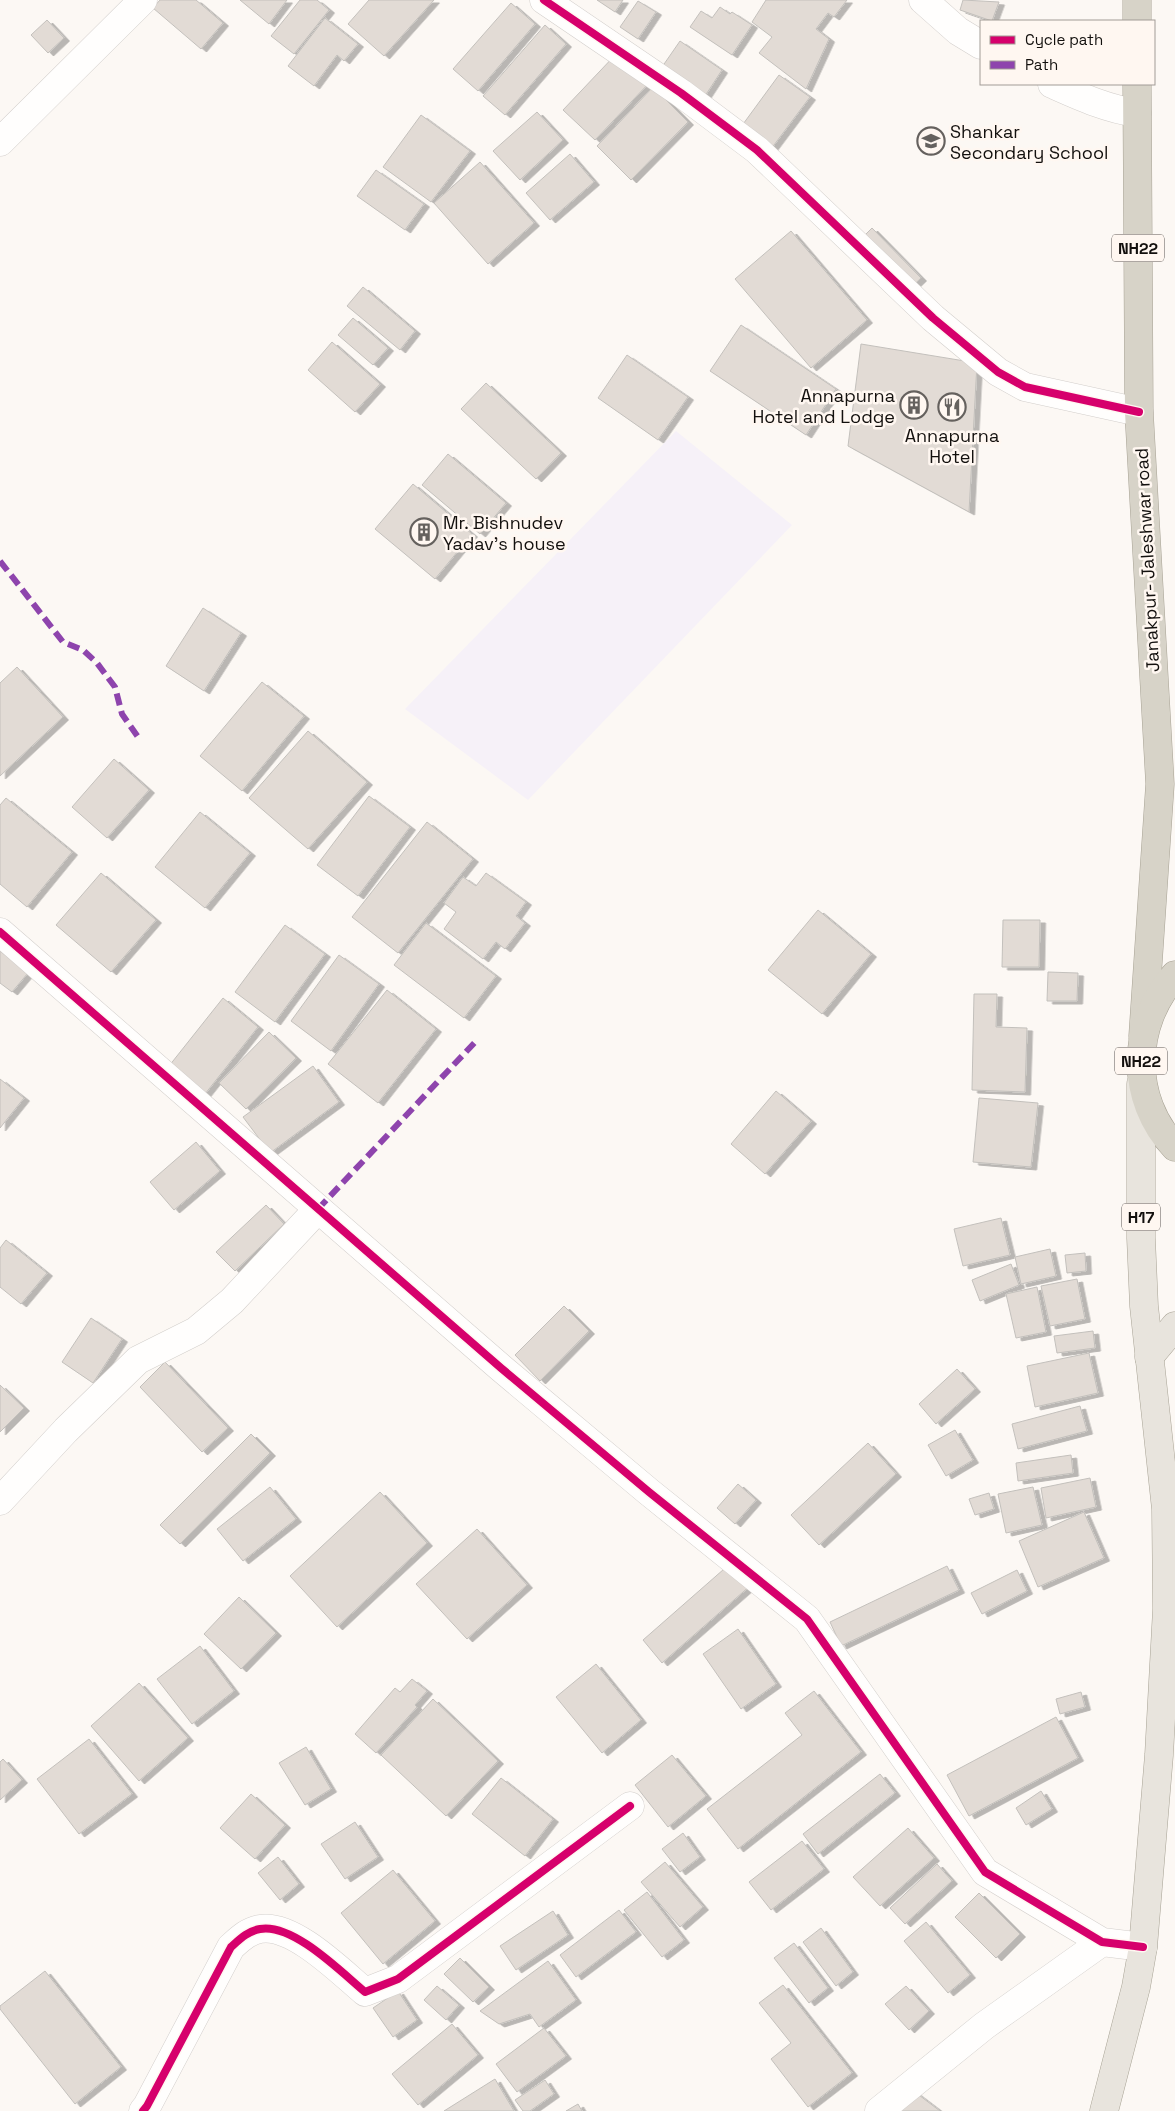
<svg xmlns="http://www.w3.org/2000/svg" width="1175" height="2111" font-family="'Space Grotesk',sans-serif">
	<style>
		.commercial { fill: #f6f1f8 }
		.building { fill: #e2dbd5; stroke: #c3c0bc; filter: url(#shadow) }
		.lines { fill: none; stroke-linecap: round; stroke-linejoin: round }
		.street-casing { stroke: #d3cfcc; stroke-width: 29 }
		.primary-casing { stroke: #a7a294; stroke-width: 29 }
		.highway-casing { stroke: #a7a294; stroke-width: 29 }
		.street { stroke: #fffefd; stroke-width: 28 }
		.primary { stroke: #e8e4dd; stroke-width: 28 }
		.highway { stroke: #d7d3c8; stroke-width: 28 }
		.quiet { stroke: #8e44ad; stroke-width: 6; stroke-dasharray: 12 6; stroke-linecap: butt }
		.cycleway-casing { stroke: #fff7f1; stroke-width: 11 }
		.cycleway { stroke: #d6006c; stroke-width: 8 }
		.labels { text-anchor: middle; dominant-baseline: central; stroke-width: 5; stroke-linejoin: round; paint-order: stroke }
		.shield { fill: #fff7f1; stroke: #5a5552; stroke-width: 1 }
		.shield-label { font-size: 16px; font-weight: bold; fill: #13100e }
		.poi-label { font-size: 18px; fill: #13100e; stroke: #fff7f1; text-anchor: start }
		.street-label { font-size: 18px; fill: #13100e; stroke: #fff7f1 }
	</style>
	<defs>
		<filter id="shadow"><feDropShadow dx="5.5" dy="3" stdDeviation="0" flood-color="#0004"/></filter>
	</defs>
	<rect width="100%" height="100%" fill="#fcf8f4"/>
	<!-- commercial -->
	<polygon class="commercial" points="676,431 792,525 528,800 405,709"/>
	<!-- building -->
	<g class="building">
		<polygon points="160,0 196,0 223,23 201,49 153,8"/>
		<polygon points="240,0 287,0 269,24"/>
		<polygon points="300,0 317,0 329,10 294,54 271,36"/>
		<polygon points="369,0 434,0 384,56 348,24"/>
		<polygon points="597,0 623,0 615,12"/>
		<polygon points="766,0 847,0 834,17 828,13 816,29 829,39 806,89 759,53 772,37 752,22"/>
		<polygon points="963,0 999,2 992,21 960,10"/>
		<polygon points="638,1 656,12 638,39 620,27"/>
		<polygon points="511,3 535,24 478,91 453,69"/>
		<polygon points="720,7 730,14 732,12 752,25 732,55 690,27 701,11 712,18"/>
		<polygon points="325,18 358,44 344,61 337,55 314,86 288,66"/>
		<polygon points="47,20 64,38 48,53 31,35"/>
		<polygon points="545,25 566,44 505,115 483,96"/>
		<polygon points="680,41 722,70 705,96 662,67"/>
		<polygon points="618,52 650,82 595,140 563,110"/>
		<polygon points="779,75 810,97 768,153 738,131"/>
		<polygon points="653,87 688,122 631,180 597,146"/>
		<polygon points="537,112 563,140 520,180 493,151"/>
		<polygon points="421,115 470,151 431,202 383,167"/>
		<polygon points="570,154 594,182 550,220 526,193"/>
		<polygon points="480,162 534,223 488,264 434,203"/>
		<polygon points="376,170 424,204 405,230 357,196"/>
		<polygon points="872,228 921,278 903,295 855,245"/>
		<polygon points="791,231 867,320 811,368 735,279"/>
		<polygon points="363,287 415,331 400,350 347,306"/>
		<polygon points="353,318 388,348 373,365 338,335"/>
		<polygon points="741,325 836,389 806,435 710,371"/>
		<polygon points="332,342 380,384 355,412 308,370"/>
		<polygon points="861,344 977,363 969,512 848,446"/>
		<polygon points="627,355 688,397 658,440 598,398"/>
		<polygon points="486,383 561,453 536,479 461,409"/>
		<polygon points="448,454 506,503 480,534 422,485"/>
		<polygon points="413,484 472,534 435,579 375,529"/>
		<polygon points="203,608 241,633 204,691 166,666"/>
		<polygon points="17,667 63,717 0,776 0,683"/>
		<polygon points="262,682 304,716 242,791 200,756"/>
		<polygon points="308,731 367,782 308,849 249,798"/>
		<polygon points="114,759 149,790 107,838 72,807"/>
		<polygon points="369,796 410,827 358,896 317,865"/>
		<polygon points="6,798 72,852 27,907 0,884 0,805"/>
		<polygon points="200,812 250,853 205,908 155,867"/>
		<polygon points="427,822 473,859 398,953 352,917"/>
		<polygon points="101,873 156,920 111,972 56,925"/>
		<polygon points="486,873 526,902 516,916 525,923 505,949 496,942 483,959 444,929 456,912 444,903 463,877 476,886"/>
		<polygon points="818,910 871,954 822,1014 768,970"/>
		<polygon points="1003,920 1040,920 1039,967 1002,967"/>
		<polygon points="426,923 496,976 464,1018 394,965"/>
		<polygon points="285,925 325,954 275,1022 235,992"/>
		<polygon points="0,951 28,973 12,992 0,983"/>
		<polygon points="339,955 379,984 331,1051 291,1021"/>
		<polygon points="1048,972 1078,973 1077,1001 1047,1001"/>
		<polygon points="387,990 436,1029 378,1103 328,1064"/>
		<polygon points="974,994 997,994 996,1027 1027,1028 1025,1092 972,1090"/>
		<polygon points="223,998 258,1027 205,1094 169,1066"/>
		<polygon points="269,1032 296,1058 246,1109 219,1083"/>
		<polygon points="313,1066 339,1102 270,1153 243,1117"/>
		<polygon points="0,1079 24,1098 0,1128"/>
		<polygon points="776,1091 811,1121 765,1174 731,1144"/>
		<polygon points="979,1098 1038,1103 1031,1167 973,1162"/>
		<polygon points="196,1142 220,1171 174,1210 150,1182"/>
		<polygon points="266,1205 284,1224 235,1271 216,1252"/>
		<polygon points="1001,1218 1010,1255 963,1266 954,1229"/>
		<polygon points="6,1240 47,1273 21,1304 0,1287 0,1248"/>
		<polygon points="1050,1249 1056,1276 1021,1284 1015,1257"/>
		<polygon points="1085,1253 1086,1271 1067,1273 1065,1255"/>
		<polygon points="1011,1264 1019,1285 980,1301 972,1280"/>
		<polygon points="1077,1279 1085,1319 1050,1326 1041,1286"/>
		<polygon points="1037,1287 1046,1332 1016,1338 1006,1294"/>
		<polygon points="564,1306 589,1331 540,1381 515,1355"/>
		<polygon points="91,1318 122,1339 93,1383 62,1362"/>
		<polygon points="1093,1331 1095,1348 1057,1353 1054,1336"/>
		<polygon points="1089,1353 1098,1393 1035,1407 1027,1366"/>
		<polygon points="165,1362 228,1428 202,1452 140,1387"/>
		<polygon points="957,1369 975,1389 936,1424 919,1404"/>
		<polygon points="0,1385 24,1408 0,1432"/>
		<polygon points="1080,1406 1087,1431 1018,1449 1012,1424"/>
		<polygon points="955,1430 973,1460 946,1476 928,1445"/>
		<polygon points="251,1434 270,1453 180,1544 160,1525"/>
		<polygon points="868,1443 896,1474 819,1545 791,1515"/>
		<polygon points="1071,1455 1073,1473 1018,1481 1016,1463"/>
		<polygon points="1090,1478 1096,1507 1046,1518 1041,1488"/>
		<polygon points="738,1484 756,1500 735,1524 717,1508"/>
		<polygon points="270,1487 296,1519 243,1561 217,1529"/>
		<polygon points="1033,1487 1042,1525 1006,1533 998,1494"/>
		<polygon points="380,1492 427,1543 337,1627 290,1576"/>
		<polygon points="989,1493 994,1509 975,1515 969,1499"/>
		<polygon points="1084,1512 1104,1558 1038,1587 1019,1541"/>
		<polygon points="477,1529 527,1585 467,1639 416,1584"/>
		<polygon points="732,1562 751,1585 662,1663 643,1640"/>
		<polygon points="947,1566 959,1590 841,1646 830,1622"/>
		<polygon points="1017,1570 1027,1591 982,1614 971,1593"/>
		<polygon points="239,1597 276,1633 241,1669 204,1634"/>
		<polygon points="738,1629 776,1684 741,1709 703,1654"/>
		<polygon points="200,1646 234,1691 192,1724 157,1679"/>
		<polygon points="596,1664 641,1720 602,1753 556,1697"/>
		<polygon points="412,1679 427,1691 415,1705 417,1707 376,1753 355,1734 395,1688 400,1692"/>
		<polygon points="139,1683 188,1738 139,1781 91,1726"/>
		<polygon points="814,1691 861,1752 738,1849 707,1809 802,1735 785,1713"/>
		<polygon points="1081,1692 1085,1707 1060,1714 1056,1699"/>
		<polygon points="433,1699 498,1761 446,1816 381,1755"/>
		<polygon points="1056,1717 1078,1758 969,1816 947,1775"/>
		<polygon points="89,1739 132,1794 79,1834 37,1779"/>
		<polygon points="306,1747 331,1789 305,1805 279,1763"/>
		<polygon points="672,1755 706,1796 668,1827 635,1785"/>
		<polygon points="3,1759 22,1780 0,1800 0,1762"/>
		<polygon points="880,1774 895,1793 818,1854 803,1834"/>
		<polygon points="501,1778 553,1819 525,1856 472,1814"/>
		<polygon points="1041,1791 1052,1809 1026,1825 1016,1808"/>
		<polygon points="251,1794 285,1825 255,1859 220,1828"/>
		<polygon points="355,1822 378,1857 345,1879 321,1844"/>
		<polygon points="908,1828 934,1858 880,1906 853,1877"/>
		<polygon points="683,1833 700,1857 680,1872 662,1849"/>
		<polygon points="802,1841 824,1869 771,1910 749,1882"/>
		<polygon points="278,1857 299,1884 280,1900 258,1873"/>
		<polygon points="665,1862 703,1907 680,1927 641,1882"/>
		<polygon points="937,1864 952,1881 905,1924 890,1908"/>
		<polygon points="393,1870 435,1921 383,1964 341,1913"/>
		<polygon points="647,1892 684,1940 662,1957 624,1910"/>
		<polygon points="979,1893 1020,1934 996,1958 955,1917"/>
		<polygon points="619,1910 636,1932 576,1977 560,1955"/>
		<polygon points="553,1911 568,1935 516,1970 500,1946"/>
		<polygon points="926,1922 970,1975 948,1993 904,1941"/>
		<polygon points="821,1928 853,1972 836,1986 803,1942"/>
		<polygon points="794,1943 828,1988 809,2003 774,1958"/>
		<polygon points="460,1958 489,1987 473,2002 444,1974"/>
		<polygon points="548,1961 576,2000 539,2027 530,2014 499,2024 480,2011"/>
		<polygon points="45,1971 121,2067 75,2104 0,2009 0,2006"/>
		<polygon points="783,1985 852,2073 808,2107 771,2059 791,2043 759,2003"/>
		<polygon points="437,1986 459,2005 446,2020 424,2000"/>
		<polygon points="906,1986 929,2011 909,2030 885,2004"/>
		<polygon points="398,1991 417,2020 393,2037 373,2008"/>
		<polygon points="452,2024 478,2055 418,2105 392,2074"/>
		<polygon points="544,2028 566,2056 517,2092 496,2064"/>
		<polygon points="495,2079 514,2111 444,2111"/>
		<polygon points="545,2080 554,2094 530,2111 523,2111 515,2100"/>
		<polygon points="911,2089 940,2111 891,2111"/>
		<polygon points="578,2104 582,2111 566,2111"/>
	</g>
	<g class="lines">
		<!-- street casing -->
		<g class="street-casing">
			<g id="street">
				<polyline points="544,0 681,93 757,150 933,318 998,372 1025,387 1139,412"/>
				<polyline points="923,0 958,31 981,45"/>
				<path d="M1052,84C1079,96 1107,109 1137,113"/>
				<polyline points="0,142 143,0"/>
				<polyline points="0,932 501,1368 649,1492 807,1619 985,1872 1102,1942 1143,1947"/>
				<polyline points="0,1501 66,1430 138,1360 196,1331 232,1301 318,1209"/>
				<path d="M143,2111L147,2106L231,1947C240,1939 248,1931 260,1929C293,1923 341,1972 365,1992L398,1979L630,1806"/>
				<polyline points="879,2111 984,2026 1102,1942"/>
			</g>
		</g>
		<!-- primary casing -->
		<g class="primary-casing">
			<g id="primary">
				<polyline points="1149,1357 1175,1326"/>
				<polyline points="1104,2111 1136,1987 1143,1947 1159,1755 1167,1609 1166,1509 1144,1306 1141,1238 1141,1084"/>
			</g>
		</g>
		<!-- highway casing -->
		<g class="highway-casing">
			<g id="highway">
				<polyline points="1137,0 1137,21"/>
				<polyline points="1137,84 1139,412 1160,784 1143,1036"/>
				<path d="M1175,975C1131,1024 1129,1099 1175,1147"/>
			</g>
		</g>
		<!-- street -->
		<use href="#street" class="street"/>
		<!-- primary -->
		<use href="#primary" class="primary"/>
		<!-- highway -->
		<use href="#highway" class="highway"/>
		<!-- quiet -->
		<g class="quiet">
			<polyline points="0,561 63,642 83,650 97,663 115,687 122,714 138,737"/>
			<polyline points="318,1209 478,1039"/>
		</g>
		<!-- cycleway casing -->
		<g class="cycleway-casing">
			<g id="cycleway">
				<polyline points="544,0 681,93 757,150 933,318 998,372 1025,387 1139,412"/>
				<polyline points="0,932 501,1368 649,1492 807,1619 985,1872 1102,1942 1143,1947"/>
				<path d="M143,2111L147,2106L231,1947C240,1939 248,1931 260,1929C293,1923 341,1972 365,1992L398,1979L630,1806"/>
			</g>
		</g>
		<!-- cycleway -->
		<use href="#cycleway" class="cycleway"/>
	</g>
	<!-- icons -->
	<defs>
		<g id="school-ring" transform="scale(1.4375)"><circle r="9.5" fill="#fff7f1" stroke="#65615e" stroke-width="1.5"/><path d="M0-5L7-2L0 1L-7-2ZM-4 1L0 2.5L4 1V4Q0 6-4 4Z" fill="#65615e"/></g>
		<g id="building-ring" transform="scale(1.4375)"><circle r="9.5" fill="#fff7f1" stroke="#65615e" stroke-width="1.5"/><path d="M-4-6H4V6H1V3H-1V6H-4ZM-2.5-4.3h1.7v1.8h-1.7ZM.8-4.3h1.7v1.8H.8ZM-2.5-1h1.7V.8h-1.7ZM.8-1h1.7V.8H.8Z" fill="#65615e"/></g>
		<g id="restaurant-ring" transform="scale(1.4375)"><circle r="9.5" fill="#fff7f1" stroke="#65615e" stroke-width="1.5"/><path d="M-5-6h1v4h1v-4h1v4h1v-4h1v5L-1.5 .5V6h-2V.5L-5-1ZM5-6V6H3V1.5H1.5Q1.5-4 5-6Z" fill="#65615e"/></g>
	</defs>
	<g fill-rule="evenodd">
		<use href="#school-ring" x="931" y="141"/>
		<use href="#building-ring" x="914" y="405"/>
		<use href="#restaurant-ring" x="952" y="407"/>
		<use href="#building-ring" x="424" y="532"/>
	</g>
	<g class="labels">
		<!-- shield labels -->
		<g class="shield">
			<rect x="1112" y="234.5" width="52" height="27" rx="4"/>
			<rect x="1115" y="1047.5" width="52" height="27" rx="4"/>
			<rect x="1122" y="1203.5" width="38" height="27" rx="4"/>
		</g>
		<g class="shield-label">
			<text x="1138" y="248">NH22</text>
			<text x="1141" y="1061">NH22</text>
			<text x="1141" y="1217">H17</text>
		</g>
		<!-- poi labels -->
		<g class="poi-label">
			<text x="950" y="131">Shankar<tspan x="950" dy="21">Secondary School</tspan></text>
			<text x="895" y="395" text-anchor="end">Annapurna<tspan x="895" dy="21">Hotel and Lodge</tspan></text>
			<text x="952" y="435" text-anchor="middle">Annapurna<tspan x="952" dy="21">Hotel</tspan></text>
			<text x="443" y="522">Mr. Bishnudev<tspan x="443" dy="21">Yadav's house</tspan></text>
		</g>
		<!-- street labels -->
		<g class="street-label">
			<text transform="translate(1147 560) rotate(-93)">Janakpur- Jaleshwar road</text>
		</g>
	</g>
	<!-- legend -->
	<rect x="980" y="20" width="175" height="65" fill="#fff7f1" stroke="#a19b96"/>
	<rect x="990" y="36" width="25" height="8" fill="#d6006c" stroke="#a19b96"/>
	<text x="1025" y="45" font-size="15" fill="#13100e">Cycle path</text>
	<rect x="990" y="61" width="25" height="8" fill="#8e44ad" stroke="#a19b96"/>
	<text x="1025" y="70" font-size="15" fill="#13100e">Path</text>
</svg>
